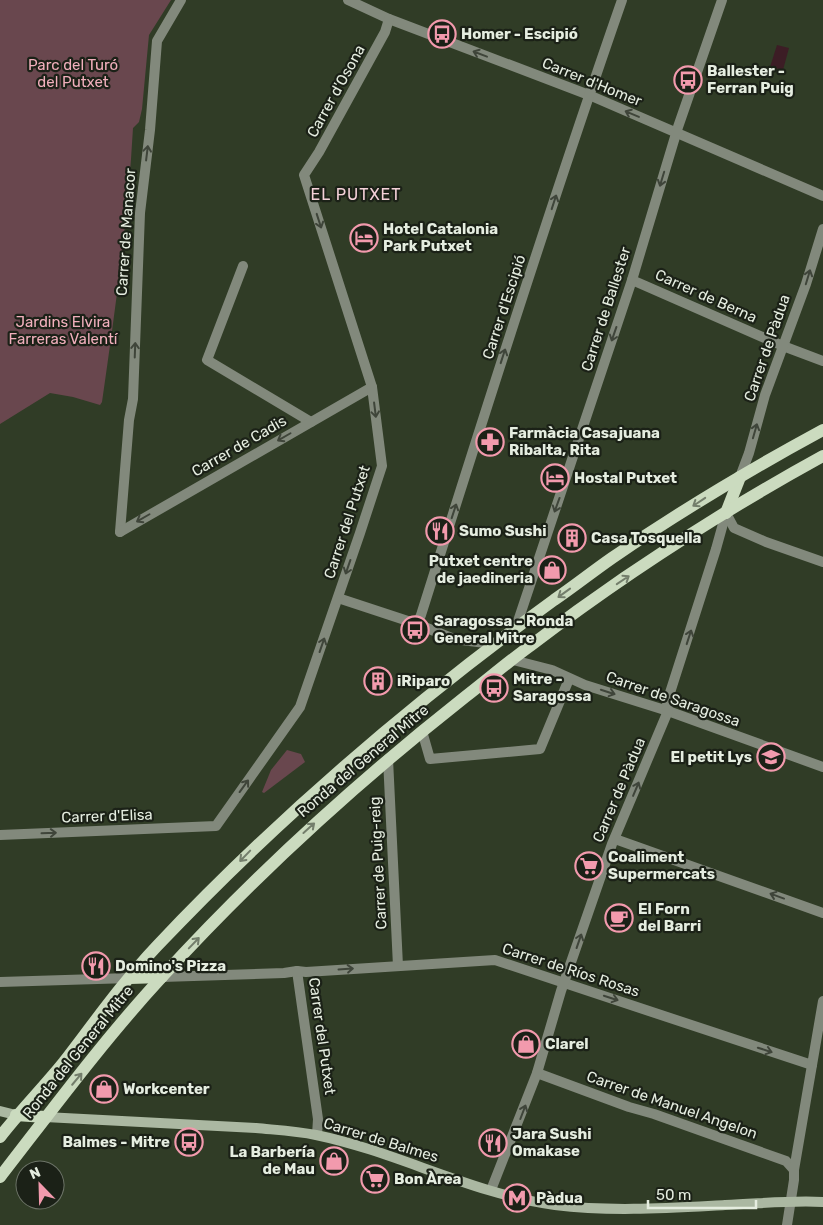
<svg xmlns="http://www.w3.org/2000/svg" width="823" height="1225" font-family="Rubik,sans-serif">
	<style>
		.green { fill: #69474e }
		.water { fill: #3c1d25 }
		.lines { fill: none; stroke-linecap: round; stroke-linejoin: round }
		.street { stroke: #82897c; stroke-width: 10 }
		.secondary { stroke: #abb8a2; stroke-width: 10 }
		.primary { stroke: #cbdbbf; stroke-width: 12 }
		.oneway { stroke: #3f453a }
		.oneway2 { stroke: #737e6b }
		.labels { text-anchor: middle; dominant-baseline: central; stroke-width: 4.5; stroke-linejoin: round; paint-order: stroke }
		.poi-label { font-size: 15px; font-weight: bold; fill: #e5ede0; stroke: #1b2117; text-anchor: start }
		.park-label { font-size: 15px; fill: #f1afbc; stroke: #1b2117 }
		.street-label { font-size: 15px; fill: #e5ede0; stroke: #1b2117 }
		.neighbourhood-label { font-size: 16px; letter-spacing: 1px; fill: #f4d1d8; stroke: #1b2117 }
	</style>
	<rect width="100%" height="100%" fill="#303c26"/>
	<!-- green -->
	<g class="green">
		<path d="M0,0H171L149,35L142,109L139,122L133,128C128,220 115,311 102,402L100,405L73,397L50,393L0,424Z"/>
		<polygon points="287,750 301,754 305,762 264,793 262,792 271,770"/>
	</g>
	<!-- water -->
	<polygon class="water" points="777,45 789,48 783,70 770,67"/>
	<g class="lines">
		<!-- street -->
		<g class="street">
			<polyline points="348,0 389,19 589,95 823,196"/>
			<polyline points="243,266 207,360 311,422"/>
			<polyline points="632,280 783,346 823,361"/>
			<polyline points="740,477 749,453 765,395 806,284 823,229"/>
			<polyline points="726,513 734,528 766,542 823,562"/>
			<polyline points="120,532 129,420 133,399 140,213 150,130 157,41 181,0"/>
			<polyline points="120,532 372,387"/>
			<polyline points="338,598 417,624 454,639 493,644"/>
			<path d="M417,624L421,615C486,409 551,204 622,0"/>
			<polyline points="516,627 632,280 678,127 722,0"/>
			<polyline points="513,660 552,670 585,685 668,711 823,767"/>
			<polyline points="422,731 430,759 540,749 569,679"/>
			<polyline points="388,759 398,966"/>
			<polyline points="0,835 216,826 300,707 360,533 382,466 372,387 304,175 319,152 385,32 389,19"/>
			<polyline points="615,839 823,913"/>
			<polyline points="297,971 318,1119 317,1135"/>
			<polyline points="162,977 284,973 297,971 306,972 495,960 812,1065"/>
			<polyline points="0,982 130,978"/>
			<polyline points="537,1073 629,1107 654,1114 786,1161 794,1170"/>
			<polyline points="491,1190 537,1073 561,991 612,844 668,711 667,702 716,549 726,513"/>
			<polyline points="787,1225 794,1180 794,1170 823,1001"/>
		</g>
		<!-- secondary -->
		<g class="secondary">
			<polyline points="0,1111 16,1115"/>
			<path d="M45,1117L256,1128C276,1130 296,1131 316,1135C398,1152 472,1194 555,1205C611,1212 669,1208 725,1205C758,1204 790,1200 823,1202"/>
		</g>
		<!-- primary -->
		<g class="primary">
			<polyline points="726,513 740,477"/>
			<polyline points="130,978 162,977"/>
			<polyline points="16,1115 45,1117"/>
			<path d="M0,1137C20,1111 43,1088 64,1062C94,1023 123,982 157,946C278,818 411,704 554,600C573,587 592,572 612,558C679,512 751,469 823,430"/>
			<path d="M0,1177C52,1110 103,1041 160,979C254,876 356,783 465,697C487,680 508,662 530,646C623,575 721,512 823,456"/>
		</g>
	</g>
	<!-- one-way arrows -->
	<defs><path id="oneway-shaft" d="M-6 0H5M1.5-3L5.5 0L1.5 3" fill="none" stroke-width="1.6" stroke-linecap="round" stroke-linejoin="round" transform="scale(1.25)"/></defs>
	<g class="oneway">
		<use href="#oneway-shaft" transform="translate(480 54) rotate(-159)"/>
		<use href="#oneway-shaft" transform="translate(632 114) rotate(-157)"/>
		<use href="#oneway-shaft" transform="translate(147 153) rotate(-83)"/>
		<use href="#oneway-shaft" transform="translate(662 179) rotate(107)"/>
		<use href="#oneway-shaft" transform="translate(554 202) rotate(-72)"/>
		<use href="#oneway-shaft" transform="translate(319 221) rotate(72)"/>
		<use href="#oneway-shaft" transform="translate(808 277) rotate(-73)"/>
		<use href="#oneway-shaft" transform="translate(614 334) rotate(109)"/>
		<use href="#oneway-shaft" transform="translate(135 350) rotate(-88)"/>
		<use href="#oneway-shaft" transform="translate(503 356) rotate(-72)"/>
		<use href="#oneway-shaft" transform="translate(375 410) rotate(83)"/>
		<use href="#oneway-shaft" transform="translate(755 431) rotate(-74)"/>
		<use href="#oneway-shaft" transform="translate(284 437) rotate(150)"/>
		<use href="#oneway-shaft" transform="translate(557 505) rotate(110)"/>
		<use href="#oneway-shaft" transform="translate(454 511) rotate(-72)"/>
		<use href="#oneway-shaft" transform="translate(143 518) rotate(150)"/>
		<use href="#oneway-shaft" transform="translate(348 567) rotate(109)"/>
		<use href="#oneway-shaft" transform="translate(689 637) rotate(-72)"/>
		<use href="#oneway-shaft" transform="translate(322 645) rotate(-71)"/>
		<use href="#oneway-shaft" transform="translate(608 692) rotate(18)"/>
		<use href="#oneway-shaft" transform="translate(244 786) rotate(-54)"/>
		<use href="#oneway-shaft" transform="translate(636 789) rotate(-67)"/>
		<use href="#oneway-shaft" transform="translate(49 833) rotate(-2)"/>
		<use href="#oneway-shaft" transform="translate(777 896) rotate(-160)"/>
		<use href="#oneway-shaft" transform="translate(579 941) rotate(-71)"/>
		<use href="#oneway-shaft" transform="translate(346 969) rotate(-4)"/>
		<use href="#oneway-shaft" transform="translate(611 998) rotate(18)"/>
		<use href="#oneway-shaft" transform="translate(765 1050) rotate(18)"/>
		<use href="#oneway-shaft" transform="translate(523 1112) rotate(-69)"/>
	</g>
	<g class="oneway2">
		<use href="#oneway-shaft" transform="translate(699 502) rotate(146)"/>
		<use href="#oneway-shaft" transform="translate(623 580) rotate(-34)"/>
		<use href="#oneway-shaft" transform="translate(564 593) rotate(144)"/>
		<use href="#oneway-shaft" transform="translate(309 828) rotate(-42)"/>
		<use href="#oneway-shaft" transform="translate(245 856) rotate(134)"/>
		<use href="#oneway-shaft" transform="translate(194 943) rotate(-46)"/>
		<use href="#oneway-shaft" transform="translate(77 1079) rotate(-50)"/>
	</g>
	<!-- icons -->
	<defs>
		<g id="bus-ring" transform="scale(1.4375)"><circle r="9.5" fill="#1b2117" stroke="#f29aad" stroke-width="1.5"/><path d="M-5-6H5V4H4V6H2V4H-2V6H-4V4H-5ZM-3.5-4V0h7V-4ZM-3.5 1.2v1.5H-2V1.2ZM2 1.2v1.5H3.5V1.2Z" fill="#f29aad"/></g>
		<g id="hotel-ring" transform="scale(1.4375)"><circle r="9.5" fill="#1b2117" stroke="#f29aad" stroke-width="1.5"/><path d="M-6-4.5h1.5V1H6V5H4.5V3h-9V5H-6ZM-4 0a1.8 1.8 0 1 1 3.6 0ZM.5 0V-2.5h3Q6-2.5 6 0Z" fill="#f29aad"/></g>
		<g id="pharmacy-ring" transform="scale(1.4375)"><circle r="9.5" fill="#1b2117" stroke="#f29aad" stroke-width="1.5"/><path d="M-2-6h4v4h4v4h-4v4h-4v-4h-4v-4h4Z" fill="#f29aad"/></g>
		<g id="restaurant-ring" transform="scale(1.4375)"><circle r="9.5" fill="#1b2117" stroke="#f29aad" stroke-width="1.5"/><path d="M-5-6h1v4h1v-4h1v4h1v-4h1v5L-1.5 .5V6h-2V.5L-5-1ZM5-6V6H3V1.5H1.5Q1.5-4 5-6Z" fill="#f29aad"/></g>
		<g id="building-ring" transform="scale(1.4375)"><circle r="9.5" fill="#1b2117" stroke="#f29aad" stroke-width="1.5"/><path d="M-4-6H4V6H1V3H-1V6H-4ZM-2.5-4.3h1.7v1.8h-1.7ZM.8-4.3h1.7v1.8H.8ZM-2.5-1h1.7V.8h-1.7ZM.8-1h1.7V.8H.8Z" fill="#f29aad"/></g>
		<g id="shop-ring" transform="scale(1.4375)"><circle r="9.5" fill="#1b2117" stroke="#f29aad" stroke-width="1.5"/><path d="M-5-2.5h2.3a2.7 3.5 0 0 1 5.4 0H5L5.5 6h-11ZM-1.5-2.5h3a1.5 2.3 0 0 0-3 0Z" fill="#f29aad"/></g>
		<g id="school-ring" transform="scale(1.4375)"><circle r="9.5" fill="#1b2117" stroke="#f29aad" stroke-width="1.5"/><path d="M0-5L7-2L0 1L-7-2ZM-4 1L0 2.5L4 1V4Q0 6-4 4Z" fill="#f29aad"/></g>
		<g id="supermarket-ring" transform="scale(1.4375)"><circle r="9.5" fill="#1b2117" stroke="#f29aad" stroke-width="1.5"/><path d="M-6-5.5h2.5l.6 2H6L4.5 2H-2.5L-4.4-4H-6ZM-1.5 3.2a1.3 1.3 0 1 0 .1 0ZM3 3.2a1.3 1.3 0 1 0 .1 0Z" fill="#f29aad"/></g>
		<g id="cafe-ring" transform="scale(1.4375)"><circle r="9.5" fill="#1b2117" stroke="#f29aad" stroke-width="1.5"/><path d="M-5.5-4.5H6V0H3Q3 3.5 0 3.5H-2.5Q-5.5 3.5-5.5 0ZM3-3.2v2h1.7v-2ZM-6 4.5H4V6H-6Z" fill="#f29aad"/></g>
		<g id="metro-ring" transform="scale(1.4375)"><circle r="9.5" fill="#1b2117" stroke="#f29aad" stroke-width="1.5"/><path d="M-5.5 5V-5H-3L0 0L3-5H5.5V5H3V-.5L0 4L-3-.5V5Z" fill="#f29aad"/></g>
	</defs>
	<g fill-rule="evenodd">
		<use href="#bus-ring" x="442" y="34"/>
		<use href="#bus-ring" x="688" y="80"/>
		<use href="#hotel-ring" x="364" y="238"/>
		<use href="#pharmacy-ring" x="490" y="442"/>
		<use href="#hotel-ring" x="555" y="478"/>
		<use href="#restaurant-ring" x="440" y="531"/>
		<use href="#building-ring" x="572" y="538"/>
		<use href="#shop-ring" x="552" y="570"/>
		<use href="#bus-ring" x="415" y="630"/>
		<use href="#building-ring" x="378" y="681"/>
		<use href="#bus-ring" x="494" y="688"/>
		<use href="#school-ring" x="771" y="757"/>
		<use href="#supermarket-ring" x="589" y="866"/>
		<use href="#cafe-ring" x="619" y="918"/>
		<use href="#restaurant-ring" x="96" y="966"/>
		<use href="#shop-ring" x="526" y="1044"/>
		<use href="#shop-ring" x="104" y="1089"/>
		<use href="#bus-ring" x="189" y="1142"/>
		<use href="#restaurant-ring" x="493" y="1143"/>
		<use href="#shop-ring" x="334" y="1161"/>
		<use href="#supermarket-ring" x="375" y="1179"/>
		<use href="#metro-ring" x="517" y="1198"/>
	</g>
	<g class="labels">
		<!-- poi labels -->
		<g class="poi-label">
			<text x="461" y="34">Homer - Escipió</text>
			<text x="707" y="71">Ballester -<tspan x="707" dy="17">Ferran Puig</tspan></text>
			<text x="383" y="229">Hotel Catalonia<tspan x="383" dy="17">Park Putxet</tspan></text>
			<text x="509" y="433">Farmàcia Casajuana<tspan x="509" dy="17">Ribalta, Rita</tspan></text>
			<text x="574" y="478">Hostal Putxet</text>
			<text x="459" y="531">Sumo Sushi</text>
			<text x="591" y="538">Casa Tosquella</text>
			<text x="533" y="561" text-anchor="end">Putxet centre<tspan x="533" dy="17">de jaedineria</tspan></text>
			<text x="434" y="621">Saragossa - Ronda<tspan x="434" dy="17">General Mitre</tspan></text>
			<text x="513" y="679">Mitre -<tspan x="513" dy="17">Saragossa</tspan></text>
			<text x="397" y="681">iRiparo</text>
			<text x="752" y="757" text-anchor="end">El petit Lys</text>
			<text x="608" y="857">Coaliment<tspan x="608" dy="17">Supermercats</tspan></text>
			<text x="638" y="909">El Forn<tspan x="638" dy="17">del Barri</tspan></text>
			<text x="115" y="966">Domino's Pizza</text>
			<text x="545" y="1044">Clarel</text>
			<text x="123" y="1089">Workcenter</text>
			<text x="512" y="1134">Jara Sushi<tspan x="512" dy="17">Omakase</tspan></text>
			<text x="170" y="1142" text-anchor="end">Balmes - Mitre</text>
			<text x="315" y="1152" text-anchor="end">La Barbería<tspan x="315" dy="17">de Mau</tspan></text>
			<text x="394" y="1179">Bon Àrea</text>
			<text x="536" y="1198">Pàdua</text>
		</g>
		<!-- park labels -->
		<g class="park-label">
			<text x="73" y="65">Parc del Turó<tspan x="73" dy="17">del Putxet</tspan></text>
			<text x="63" y="322">Jardins Elvira<tspan x="63" dy="17">Farreras Valentí</tspan></text>
		</g>
		<!-- street labels -->
		<g class="street-label">
			<text transform="translate(592 82) rotate(22)">Carrer d'Homer</text>
			<text transform="translate(336 91) rotate(-61)">Carrer d'Osona</text>
			<text transform="translate(126 232) rotate(-86)">Carrer de Manacor</text>
			<text transform="translate(706 296) rotate(24)">Carrer de Berna</text>
			<text transform="translate(504 307) rotate(-72)">Carrer d'Escipió</text>
			<text transform="translate(606 309) rotate(-72)">Carrer de Ballester</text>
			<text transform="translate(767 348) rotate(-71)">Carrer de Pàdua</text>
			<text transform="translate(239 446) rotate(-30)">Carrer de Cadis</text>
			<text transform="translate(347 522) rotate(-72)">Carrer del Putxet</text>
			<text transform="translate(673 699) rotate(19)">Carrer de Saragossa</text>
			<text transform="translate(363 761) rotate(-40)">Ronda del General Mitre</text>
			<text transform="translate(619 790) rotate(-67)">Carrer de Pàdua</text>
			<text transform="translate(107 816) rotate(-2)">Carrer d'Elisa</text>
			<text transform="translate(378 863) rotate(-93)">Carrer de Puig-reig</text>
			<text transform="translate(571 970) rotate(18)">Carrer de Ríos Rosas</text>
			<text transform="translate(322 1036) rotate(82)">Carrer del Putxet</text>
			<text transform="translate(78 1052) rotate(-51)">Ronda del General Mitre</text>
			<text transform="translate(672 1105) rotate(19)">Carrer de Manuel Angelon</text>
			<text transform="translate(381 1140) rotate(17)">Carrer de Balmes</text>
		</g>
		<!-- neighbourhood labels -->
		<g class="neighbourhood-label">
			<text x="356" y="194">EL PUTXET</text>
		</g>
	</g>
	<!-- north arrow -->
	<g transform="translate(40 1185) rotate(337)"><circle r="24" fill="#1b2117" stroke="#6c7367"/>
	<path d="M0-4L9 19L0 12L-9 19Z" fill="#f29aad"/>
	<text y="-8" font-size="14" font-weight="bold" text-anchor="middle" fill="#e5ede0">N</text>
	</g>
	<!-- scale -->
	<path d="M648 1200v8h108v-8" fill="none" stroke="#e5ede0" stroke-width="2.5"/>
	<text x="656" y="1200" font-size="15" fill="#e5ede0" stroke="#1b2117" stroke-width="4" paint-order="stroke">50 m</text>
</svg>
